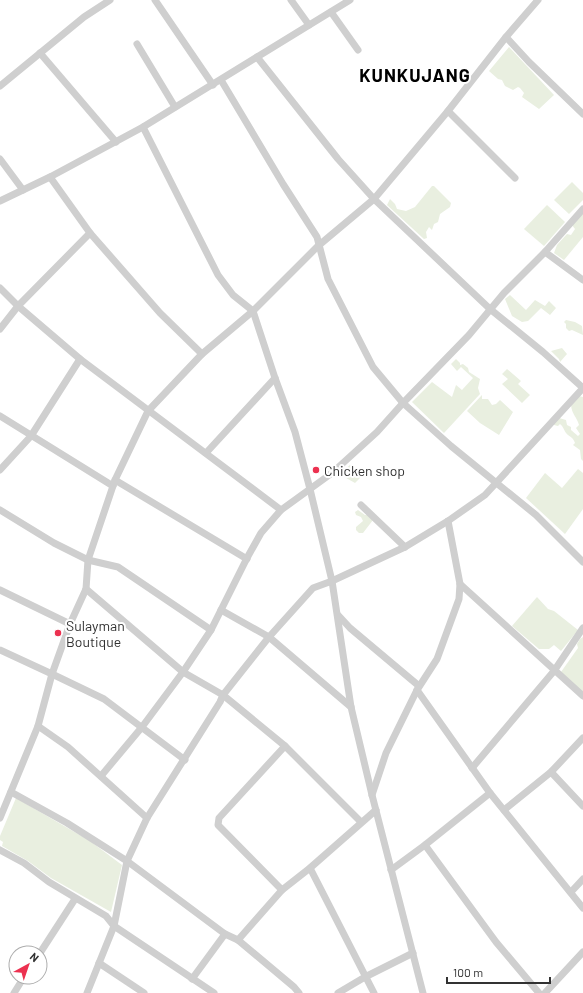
<svg xmlns="http://www.w3.org/2000/svg" width="583" height="993" font-family="Barlow,sans-serif">
	<style>
		.green { fill: #e9efe0 }
		.lines { fill: none; stroke-linecap: round; stroke-linejoin: round }
		.minor { stroke: #cfcfcf; stroke-width: 7 }
		.poi-dot { fill: #ec3150; stroke: #fff; stroke-width: 1.5 }
		.labels { text-anchor: middle; dominant-baseline: central; stroke-width: 4; stroke-linejoin: round; paint-order: stroke }
		.poi-label { font-size: 14px; fill: #323232; stroke: #fff; text-anchor: start }
		.district-label { font-size: 18px; font-weight: bold; letter-spacing: 1px; fill: #000; stroke: #fff }
	</style>
	<rect width="100%" height="100%" fill="#fff"/>
	<!-- green -->
	<g class="green">
		<polygon points="509,47 554,95 539,109 522,97 524,93 520,88 518,87 513,90 505,86 502,80 498,79 489,71"/>
		<polygon points="572,182 583,193 583,200 569,214 554,200"/>
		<polygon points="432,186 434,186 451,203 450,207 440,214 438,222 434,224 432,230 429,227 426,232 427,238 424,239 387,205 390,199 395,204 397,209 406,211 415,207"/>
		<polygon points="547,205 565,222 544,246 524,229"/>
		<polygon points="583,211 583,237 564,260 554,253 557,245 567,234 571,235 575,229 572,225"/>
		<polygon points="510,295 526,310 535,300 545,306 549,301 556,308 550,315 541,308 528,321 522,322 512,316 505,299"/>
		<polygon points="566,320 575,322 582,326 583,335 572,330 569,331 566,328 566,324 564,322"/>
		<polygon points="562,348 567,354 560,362 559,359 551,351"/>
		<polygon points="456,359 460,363 460,365 463,364 468,368 469,372 480,379 478,388 480,394 444,433 412,402 432,382 452,397 456,385 462,390 473,378 461,367 457,371 451,364"/>
		<polygon points="507,369 521,381 518,384 530,395 522,403 502,384 508,379 502,374"/>
		<polygon points="482,395 482,399 488,399 492,405 496,404 500,400 513,412 499,435 480,423 467,411"/>
		<path d="M579,396L583,397V461L581,459L580,450L573,445L575,443C573,438 572,438 568,435C564,432 564,427 560,424L558,426L554,425V423L559,418L566,420L567,425L571,427V430L578,436L580,434L576,428L579,425C577,417 572,415 571,405Z"/>
		<polygon points="350,465 363,475 355,483 339,474"/>
		<polygon points="578,469 583,473 583,509 565,534 526,498 545,473 562,488"/>
		<polygon points="358,510 365,515 368,515 373,520 363,533 359,533 356,530 356,527 363,521 361,517 356,515 355,512"/>
		<polygon points="537,597 548,609 554,611 578,630 561,651 554,645 549,649 539,649 512,626"/>
		<polygon points="583,637 583,693 561,672 578,648 577,644 580,639"/>
		<polygon points="16,798 90,841 122,865 111,912 51,878 28,861 2,846 3,842 0,840 0,836"/>
	</g>
	<g class="lines">
		<!-- minor -->
		<g class="minor">
			<polyline points="155,0 213,85"/>
			<polyline points="291,0 309,25"/>
			<polyline points="331,12 358,50"/>
			<polyline points="506,37 529,62 583,114"/>
			<polyline points="137,44 175,107"/>
			<polyline points="40,53 116,142"/>
			<polyline points="257,57 338,159 374,199 490,309 543,352 583,388"/>
			<polyline points="221,80 283,184 317,237 328,279 373,367 403,403 451,446 536,515 583,562"/>
			<polyline points="0,86 84,17 110,0"/>
			<polyline points="448,111 515,178"/>
			<polyline points="143,127 218,275 233,295 253,311 275,378 295,432 310,489 332,581 351,707 372,795 423,993"/>
			<polyline points="0,159 23,190"/>
			<polyline points="50,177 90,233 160,313 202,354"/>
			<polyline points="0,201 50,177 143,127 350,0"/>
			<polyline points="545,252 583,209"/>
			<polyline points="0,288 18,306 80,359 281,510"/>
			<polyline points="0,329 18,306 90,233"/>
			<polyline points="0,416 113,486"/>
			<polyline points="206,453 275,378"/>
			<polyline points="0,470 31,436 80,359"/>
			<polyline points="115,480 247,559"/>
			<polyline points="361,505 405,547"/>
			<polyline points="0,510 54,543 88,560 118,567 211,630"/>
			<polyline points="460,584 583,696"/>
			<polyline points="86,589 183,672 223,695 285,746 361,822"/>
			<polyline points="0,590 70,624"/>
			<polyline points="221,610 269,637 351,707"/>
			<polyline points="338,615 350,628 419,686"/>
			<polyline points="0,650 52,674 104,699 185,760"/>
			<polyline points="417,690 490,793 583,908"/>
			<polyline points="38,726 68,747 147,818"/>
			<polyline points="472,768 554,671 583,628"/>
			<polyline points="551,772 583,806"/>
			<polyline points="101,776 142,727 183,672 211,630 247,558 261,533 281,510 332,473 377,432 403,403 469,335 504,293 545,252 583,280"/>
			<polyline points="11,792 67,823 127,861 225,934 238,940 294,987 299,993"/>
			<polyline points="372,795 386,753 417,690 437,659 459,599 460,584 448,521"/>
			<polyline points="504,810 551,772 583,738"/>
			<polyline points="0,818 38,726 52,674 70,624 86,589 88,560 115,480 148,411 202,354 253,311 318,246 374,199 448,111 506,37 538,0"/>
			<polyline points="425,845 496,942 539,993"/>
			<polyline points="0,850 24,863 49,882 106,916 114,926 214,993"/>
			<polyline points="310,868 374,993"/>
			<polyline points="391,870 425,845 490,793"/>
			<polyline points="282,890 218,825 219,818 285,746"/>
			<polyline points="571,892 583,879"/>
			<polyline points="238,940 282,890 310,868 376,810"/>
			<polyline points="40,953 75,899"/>
			<polyline points="99,963 144,993"/>
			<polyline points="192,979 225,934"/>
			<polyline points="14,993 24,977"/>
			<polyline points="87,993 114,926 127,861 147,818 220,702 223,695 269,637 313,588 332,581 405,547 448,521 485,495 583,388"/>
			<polyline points="338,993 365,977 413,953"/>
			<polyline points="545,993 583,952"/>
		</g>
	</g>
	<!-- markers -->
	<g class="poi-dot">
		<circle cx="316" cy="470" r="4"/>
		<circle cx="58" cy="633" r="4"/>
	</g>
	<g class="labels">
		<!-- poi labels -->
		<g class="poi-label">
			<text x="324" y="470">Chicken shop</text>
			<text x="66" y="625">Sulayman<tspan x="66" dy="16">Boutique</tspan></text>
		</g>
		<!-- district labels -->
		<g class="district-label">
			<text x="415" y="75">KUNKUJANG</text>
		</g>
	</g>
	<!-- north arrow -->
	<g transform="translate(28 965) rotate(40)"><circle r="19" fill="#ffffff" stroke="#adadad"/>
	<path d="M0-3L7 15L0 10L-7 15Z" fill="#ec3150"/>
	<text y="-6" font-size="11" font-weight="bold" text-anchor="middle" fill="#323232">N</text>
	</g>
	<!-- scale -->
	<path d="M447 977v6h103v-6" fill="none" stroke="#323232" stroke-width="2"/>
	<text x="453" y="977" font-size="12" fill="#323232" stroke="#ffffff" stroke-width="3" paint-order="stroke">100 m</text>
</svg>
